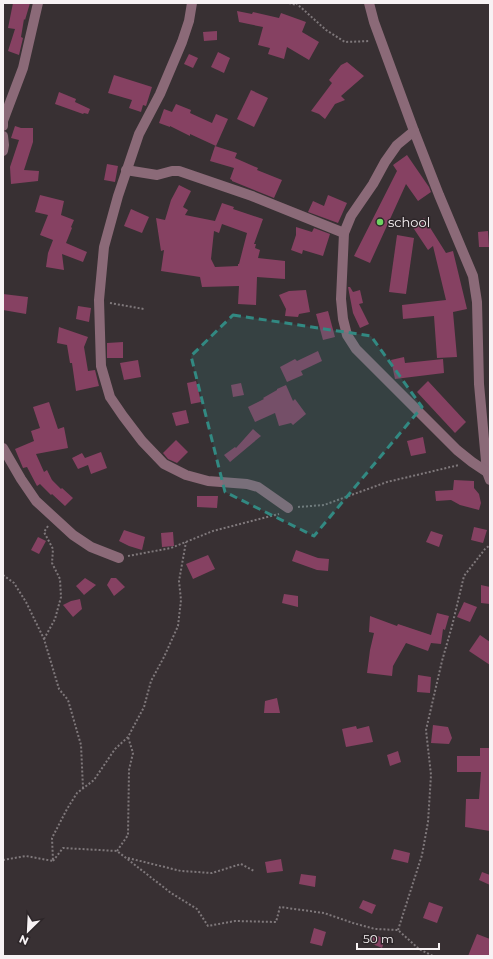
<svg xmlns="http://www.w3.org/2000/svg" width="493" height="959" font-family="Montserrat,sans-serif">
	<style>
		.building { fill: #864162; fill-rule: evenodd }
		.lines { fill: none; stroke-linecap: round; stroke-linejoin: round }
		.path { stroke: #7f787b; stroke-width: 2; stroke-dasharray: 2 2; stroke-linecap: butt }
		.minor { stroke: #8b6a78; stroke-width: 10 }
		.marked { fill: #328982; fill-opacity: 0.2; stroke: #328982; stroke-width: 3; stroke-dasharray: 8 5; stroke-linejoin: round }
		.poi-dot { fill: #6ed361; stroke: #2d2629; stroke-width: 1.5 }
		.labels { text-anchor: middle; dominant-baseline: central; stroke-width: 3; stroke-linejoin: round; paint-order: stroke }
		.poi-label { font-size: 13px; fill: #f7f2f4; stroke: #2d2629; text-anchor: start }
	</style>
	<rect width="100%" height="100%" fill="#383033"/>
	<!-- building -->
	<g class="building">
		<polygon points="13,3 30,3 25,20 24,19 21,37 23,38 19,55 8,51 15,29 8,28"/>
		<polygon points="237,11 252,14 253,12 279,18 281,13 306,22 302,32 319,42 309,60 287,47 284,59 268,54 270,48 258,45 263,27 239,22"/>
		<polygon points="217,31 217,40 204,41 203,32"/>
		<polygon points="218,52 230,58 224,73 211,67"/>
		<polygon points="189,54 198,58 193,68 184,64"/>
		<polygon points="347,62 364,76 341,96 345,100 335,104 325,119 319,114 311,111 332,83 329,80 341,65"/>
		<polygon points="114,75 152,87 146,106 143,105 141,112 129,108 132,100 108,93"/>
		<polygon points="251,90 268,98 254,127 237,119"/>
		<polygon points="59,92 76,99 75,102 90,109 88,114 84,113 83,114 55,104"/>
		<polygon points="176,104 191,110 190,113 212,123 216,114 228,119 216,146 190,134 190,136 170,126 170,127 159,123 164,109 172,112"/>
		<polygon points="15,126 21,128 33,128 33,142 24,170 39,171 38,181 11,184 10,167 19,140 11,138"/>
		<polygon points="215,146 237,153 235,158 258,168 257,170 282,180 274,198 232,181 232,180 230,179 234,168 210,161"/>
		<polygon points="407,155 429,187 431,192 418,201 406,184 370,263 354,256 397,171 393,165"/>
		<polygon points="107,164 118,166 115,182 104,180"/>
		<path d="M179,185L191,191L183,207L188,210L185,215L215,221L222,203L234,207L233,209L263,219L254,244H256L255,248L260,250L258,258L285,261V279L257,277L256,305L238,304L239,286L202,287L200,277L161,271L164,250L161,251L156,218L165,220L171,200ZM222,224L247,233L239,264H238V266L215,267L211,259L214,231L219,233Z"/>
		<polygon points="40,195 64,201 61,215 74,220 71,227 72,228 66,243 87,252 83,262 62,254 64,270 46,267 48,253 53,240 40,235 48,215 35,212"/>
		<polygon points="328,195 347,203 338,223 308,212 313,201 324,206"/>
		<polygon points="131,209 149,217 142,233 124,226"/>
		<polygon points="424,218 446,253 453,251 467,309 453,312 457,357 437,358 434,316 403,319 402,305 446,300 433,246 428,250 412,226"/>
		<polygon points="296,227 312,232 314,228 330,234 323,256 303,250 302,254 291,250 296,235"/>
		<polygon points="488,231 489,247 479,247 478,232"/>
		<polygon points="397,235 414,238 406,294 389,292"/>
		<polygon points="348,287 350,287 353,292 360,290 363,303 359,304 369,324 360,328 353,313"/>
		<polygon points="306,290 310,312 299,314 298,317 285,316 286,309 279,295 289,291"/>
		<polygon points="3,294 28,297 26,314 3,310"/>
		<polygon points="78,306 91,308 89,322 76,319"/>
		<polygon points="328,311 335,337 323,340 316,314"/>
		<polygon points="59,327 88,337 84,347 88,371 95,370 99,386 76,391 72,363 70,363 67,345 57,343"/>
		<polygon points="123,342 123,358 107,358 107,343"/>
		<polygon points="318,351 322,361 301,371 303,375 287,382 280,367 295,359 297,361"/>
		<polygon points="404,357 405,363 443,359 444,373 395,379 391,360"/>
		<polygon points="138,360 141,377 124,380 120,363"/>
		<polygon points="196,381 201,402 191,404 187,383"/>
		<polygon points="428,381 466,422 455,433 417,392"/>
		<polygon points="241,383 244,395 233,397 231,385"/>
		<polygon points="286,385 293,401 295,399 306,414 293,425 291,423 279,426 275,413 255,422 248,407 264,399 263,398 277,390 277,389"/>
		<polygon points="49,402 58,429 64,427 68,448 36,454 44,472 47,470 52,480 61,489 62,488 73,498 65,506 52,494 51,495 40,484 37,486 27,467 23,468 15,449 34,441 31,431 40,428 33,407"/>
		<polygon points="186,410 189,423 176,426 172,413"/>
		<polygon points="253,429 261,436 230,462 224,455 235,447 236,448"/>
		<polygon points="423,437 426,453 411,456 407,441"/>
		<polygon points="176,440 188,452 177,463 168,459 163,453"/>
		<polygon points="101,452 107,468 91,474 88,465 78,469 72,458 82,453 85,458"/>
		<polygon points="454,480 474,481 474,488 479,494 481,503 479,510 460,505 451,500 436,501 435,491 453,490"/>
		<polygon points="197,496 218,496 217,508 197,507"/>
		<polygon points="474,527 487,530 483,543 471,540"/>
		<polygon points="124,530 145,537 142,550 129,546 119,541"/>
		<polygon points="431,531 443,535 439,547 426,542"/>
		<polygon points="173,532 174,546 162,547 161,533"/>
		<polygon points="38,537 46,541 39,554 31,550"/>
		<polygon points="296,550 318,558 329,559 328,571 317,570 292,561"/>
		<polygon points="208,555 215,569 193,579 186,564"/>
		<polygon points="85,578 96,585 84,595 76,586"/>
		<polygon points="111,578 116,578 125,587 114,596 107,585"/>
		<polygon points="481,585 490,587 490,604 481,603"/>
		<polygon points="284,594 298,596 298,607 282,603"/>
		<polygon points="80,599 82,609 73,617 63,605 71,601"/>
		<polygon points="464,602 477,607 470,622 457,617"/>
		<polygon points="437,613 449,616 445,630 443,629 441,644 431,643 428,651 406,643 393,666 392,676 367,673 370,650 374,633 369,632 370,616 397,626 398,624 431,635"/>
		<polygon points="480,635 490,642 490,665 469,651"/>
		<polygon points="418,675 431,677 430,693 417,692"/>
		<polygon points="277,698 280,713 264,713 265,701"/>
		<polygon points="433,725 448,727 452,738 449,744 431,743"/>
		<polygon points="356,726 357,729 369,726 373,742 346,747 342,729"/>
		<polygon points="480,748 490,748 490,831 465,827 466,799 479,799 481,772 457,772 457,756 480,756"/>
		<polygon points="398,751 401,762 390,766 387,755"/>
		<polygon points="394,849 410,853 408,863 391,859"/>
		<polygon points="281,859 283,871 267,873 265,862"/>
		<polygon points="482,872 490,875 490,885 479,880"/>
		<polygon points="301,874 316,876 315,887 299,884"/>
		<polygon points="363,900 376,905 372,914 359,908"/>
		<polygon points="429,902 443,907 437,923 423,918"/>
		<polygon points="314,928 326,932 322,946 310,943"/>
		<polygon points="373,934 385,939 382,948 370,943"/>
		<polygon points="477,934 490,939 490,956 468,956"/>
	</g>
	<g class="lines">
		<!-- path -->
		<g class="path">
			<polyline points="289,3 296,5"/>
			<polyline points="296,3 326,30 345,42 370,41"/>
			<polyline points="110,303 144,309"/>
			<polyline points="298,507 324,505 387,482 459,465"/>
			<polyline points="128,556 171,548 213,531 279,514"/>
			<polyline points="3,575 14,583 26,602 44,639 59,689 68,700 81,745 83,788"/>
			<polyline points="44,639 55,619 61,597 60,579 52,563 53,549 44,532 48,526"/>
			<polyline points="117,851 128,835 129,770 133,753 128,737"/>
			<polyline points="128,858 181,871 212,873 241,864 254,871"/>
			<polyline points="3,860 26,856 53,861 52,838 67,809 77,793 94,780 115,749 128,737 144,707 151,681 164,657 178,626 181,600 179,581 186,542"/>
			<polyline points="53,861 63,848 117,851 171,893 197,909 208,926 235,921 276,922 280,907 324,913 353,923 375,929 398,930 419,949 433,956"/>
			<polyline points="398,930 422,855 428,822 431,775 426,730 442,661 452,626 464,576 485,549 490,545"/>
		</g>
		<!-- minor -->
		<g class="minor">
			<polyline points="192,3 189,21 182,42 160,94 139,134 118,196 104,247 99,300 101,366 110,397 123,416 142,441 164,464 186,475 208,481 247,484 258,487 288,508"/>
			<polyline points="369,3 374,22 414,131 439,195 473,276 477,302 479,384 487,472 490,480"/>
			<polyline points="3,126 3,121 23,68 38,3"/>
			<polyline points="414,131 397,145 385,162 373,184 351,216 344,233 341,299 343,319 347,335 356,349 457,450 472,462 487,472"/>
			<polyline points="3,136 4,145 3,151"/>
			<polyline points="126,170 157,175 172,171 179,171 252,196 344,233"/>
			<polyline points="3,448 21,479 36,501 73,535 91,547 119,558"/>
		</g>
	</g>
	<!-- marked area -->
	<path class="marked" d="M233,315L371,336L422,407L314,536L225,492L191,356Z"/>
	<!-- markers -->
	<circle class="poi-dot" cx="380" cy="222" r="4"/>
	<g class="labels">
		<!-- poi labels -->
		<g class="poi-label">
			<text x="388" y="222">school</text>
		</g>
	</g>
	<!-- border -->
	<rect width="493" height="959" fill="none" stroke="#f7f2f4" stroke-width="8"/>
	<!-- north arrow -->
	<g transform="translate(28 931) rotate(204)" stroke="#2d2629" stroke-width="3" paint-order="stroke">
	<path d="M0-3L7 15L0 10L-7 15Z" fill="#f7f2f4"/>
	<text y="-6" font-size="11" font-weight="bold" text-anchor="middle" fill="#f7f2f4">N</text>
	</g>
	<!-- scale -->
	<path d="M357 943v6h82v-6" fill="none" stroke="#f7f2f4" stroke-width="2"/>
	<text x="363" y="943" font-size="12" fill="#f7f2f4" stroke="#2d2629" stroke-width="3" paint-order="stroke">50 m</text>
</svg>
